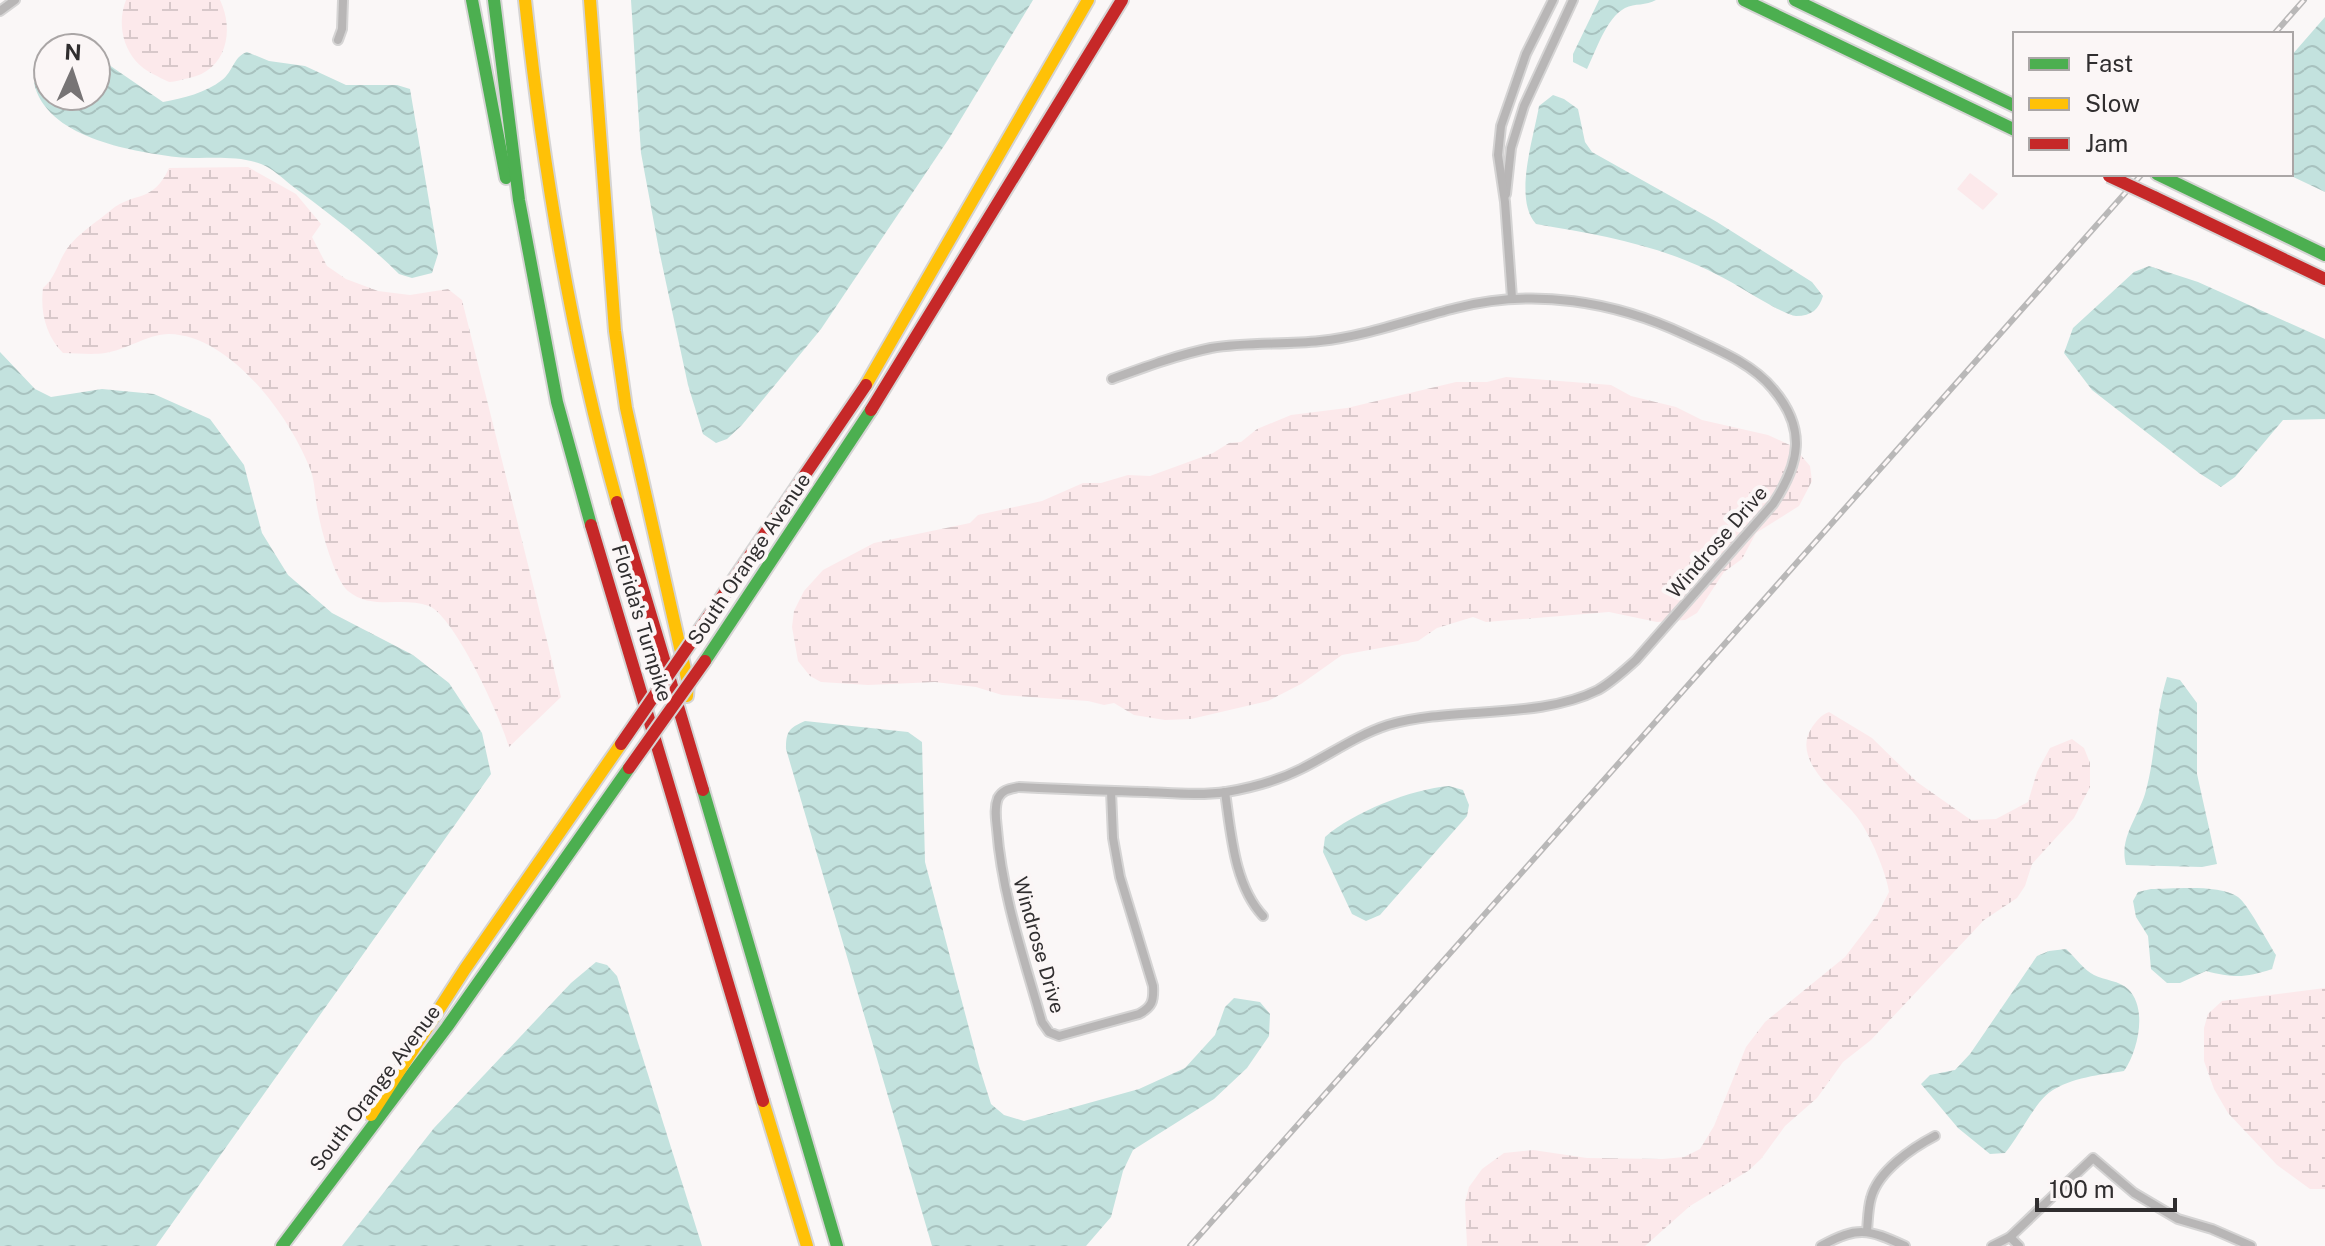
<svg xmlns="http://www.w3.org/2000/svg" width="2325" height="1246" font-family="'Public Sans',sans-serif">
	<style>
		.wetland { fill: url(#wetland-marsh) }
		.pitch { fill: #fce9eb }
		.water { fill: url(#water-waves) }
		.lines { fill: none; stroke-linecap: round; stroke-linejoin: round }
		.street-casing { stroke: #d5d4d4; stroke-width: 12 }
		.fast-casing { stroke: #d5d4d4; stroke-width: 16 }
		.slow-casing { stroke: #d5d4d4; stroke-width: 16 }
		.jam-casing { stroke: #d5d4d4; stroke-width: 16 }
		.street { stroke: #b8b6b6; stroke-width: 8 }
		.fast { stroke: #4caf50; stroke-width: 12 }
		.slow { stroke: #ffc107; stroke-width: 12 }
		.jam { stroke: #c62828; stroke-width: 12 }
		.rail-casing { stroke: #b9b8b8; stroke-width: 6 }
		.rail { stroke: #fbf6f6; stroke-width: 3; stroke-dasharray: 9; stroke-linecap: butt }
		.jam-bridge-casing { stroke: #d5d4d4; stroke-width: 16; stroke-linecap: butt }
		.jam-bridge { stroke: #c62828; stroke-width: 12 }
		.labels { text-anchor: middle; dominant-baseline: central; stroke-width: 8; stroke-linejoin: round; paint-order: stroke }
		.street-label { font-size: 20px; fill: #302e2f; stroke: #fbf6f6 }
	</style>
	<defs>
		<pattern id="wetland-marsh" width="20" height="14" patternUnits="userSpaceOnUse" patternTransform="scale(2)"><rect width="20" height="14" fill="#fce9eb"/><path d="M1 5h8M5 5V1M11 12h8M15 12V8" fill="none" stroke="#d8c8ca"/></pattern>
		<pattern id="water-waves" width="16" height="10" patternUnits="userSpaceOnUse" patternTransform="scale(2)"><rect width="16" height="10" fill="#c3e2de"/><path d="M0 5q4-4 8 0t8 0" fill="none" stroke="#a8c2bf"/></pattern>
	</defs>
	<rect width="100%" height="100%" fill="#faf7f7"/>
	<!-- wetland -->
	<g class="wetland">
		<path d="M126,0H220C235,31 226,71 189,78C183,79 175,82 170,82C165,81 158,76 153,74C126,61 115,28 126,0Z"/>
		<path d="M248,167L296,194L321,224L312,237L327,266L346,279L378,291L410,295L448,289L462,300L561,697L509,747C501,718 455,617 429,606C402,596 372,611 348,591C335,580 321,530 318,512C315,499 315,483 311,471C291,418 231,335 169,334C148,334 126,350 105,353C92,355 76,353 63,353C46,336 40,312 43,288C55,278 57,265 65,252C74,236 97,222 111,210C134,191 153,204 169,168Z"/>
		<polygon points="1506,377 1611,385 1631,396 1676,407 1702,420 1768,435 1794,447 1810,466 1812,481 1799,506 1756,533 1742,559 1724,572 1697,613 1685,620 1657,622 1609,612 1486,622 1473,617 1437,628 1418,641 1342,655 1301,684 1268,701 1191,719 1165,720 1134,715 1114,703 1104,705 1088,701 1002,695 976,687 935,682 868,685 821,682 810,676 798,661 792,627 794,611 804,591 823,570 874,543 970,523 978,515 1042,501 1083,483 1101,483 1128,475 1150,476 1213,453 1229,443 1241,442 1257,429 1291,415 1347,408 1456,382 1487,382"/>
		<path d="M1829,712L1872,738L1917,782L1971,820L1996,819L2028,802L2037,772L2050,748L2072,739L2084,748L2090,763V787L2074,818L2032,864L2025,886L2017,898L1984,920L1871,1040L1843,1062L1817,1098L1785,1126L1761,1159L1748,1171L1690,1206L1645,1246H1467L1465,1203L1469,1187L1482,1169L1504,1153L1533,1150L1587,1158L1663,1159L1684,1157L1700,1149L1714,1126L1746,1047L1765,1022L1845,957L1877,915L1889,892C1886,872 1870,834 1857,817C1841,795 1791,762 1811,729C1816,721 1821,715 1829,712Z"/>
		<polygon points="2325,988 2325,1189 2310,1189 2277,1165 2228,1113 2214,1089 2204,1061 2204,1028 2208,1014 2222,1001"/>
	</g>
	<!-- pitch -->
	<polygon class="pitch" points="1970,173 1998,194 1983,210 1957,189"/>
	<!-- water -->
	<g class="water">
		<polygon points="631,0 1033,0 950,137 821,329 742,425 727,439 716,443 703,434 688,385 659,250 641,153"/>
		<path d="M1599,0H1656C1646,6 1635,3 1625,8C1606,18 1596,51 1587,69L1573,62V54Z"/>
		<polygon points="2325,17 2325,192 2287,174 2291,174 2291,56"/>
		<path d="M247,52L269,61L305,66L346,85H397L410,89L438,254L432,273L412,278L399,274C366,241 328,213 291,185C282,178 272,168 261,164C234,154 204,160 176,157C129,151 46,137 34,83L48,68V96H96V56L163,102C183,98 206,93 222,80C233,72 233,57 247,52Z"/>
		<path d="M1553,95L1564,99L1578,109L1585,142L1592,152L1717,222L1812,282L1823,296C1819,309 1812,316 1796,316C1786,316 1743,289 1731,282C1667,246 1606,236 1536,224C1513,199 1534,137 1539,106Z"/>
		<polygon points="2149,266 2198,282 2325,339 2325,419 2283,420 2235,477 2221,487 2199,473 2092,390 2064,353 2073,328 2134,272"/>
		<polygon points="0,352 35,389 51,397 102,389 154,394 210,419 244,465 262,533 288,575 332,613 413,655 449,683 482,733 491,774 156,1246 0,1246"/>
		<path d="M2167,677L2180,680L2197,703V774L2217,864L2202,867L2126,865C2119,838 2137,819 2145,794C2156,756 2155,715 2167,677Z"/>
		<path d="M805,721L908,732L922,742L925,862L979,1066L991,1104L1004,1115L1024,1121L1139,1089L1185,1068L1215,1035L1225,1007L1234,998L1260,1002L1270,1014L1269,1036L1247,1068L1214,1099L1133,1150L1123,1171L1111,1217L1086,1246H932L786,749C786,731 789,728 805,721Z"/>
		<path d="M1449,786L1463,790L1469,805L1467,816L1380,915L1366,921L1352,914L1323,852L1325,837C1353,812 1412,789 1449,786Z"/>
		<path d="M2151,889C2173,889 2220,884 2238,897C2248,904 2268,943 2276,955L2272,969C2246,978 2233,978 2206,971L2180,983H2167L2151,969L2148,936L2136,917L2133,901L2138,892Z"/>
		<path d="M2066,949C2075,957 2084,970 2094,975C2104,980 2120,981 2128,989C2148,1008 2138,1051 2124,1071C2100,1075 2072,1077 2050,1092C2035,1102 2019,1137 2005,1153L1990,1154L1958,1128L1921,1084L1930,1075L1955,1070L1970,1054L2037,956L2049,951Z"/>
		<polygon points="596,962 607,965 617,976 702,1246 342,1246 434,1128 571,983"/>
	</g>
	<g class="lines">
		<!-- street casing -->
		<g class="street-casing">
			<g id="street">
				<polyline points="0,11 15,0"/>
				<polyline points="338,40 342,29 343,0"/>
				<polyline points="1506,194 1511,148 1524,106 1573,0"/>
				<polyline points="1512,298 1505,202 1498,155 1501,126 1526,54 1553,0"/>
				<path d="M1111,791L1113,838L1120,877L1153,986C1154,1001 1152,1007 1139,1014L1059,1036L1049,1032L1042,1022C1024,958 1002,895 997,829C996,819 994,808 998,798C1003,789 1010,789 1019,787C1061,789 1104,791 1147,792C1172,793 1200,796 1226,792C1250,788 1279,780 1301,769C1331,754 1357,735 1388,725C1453,706 1538,720 1598,690C1612,682 1624,671 1636,660L1773,504C1800,463 1807,429 1773,389C1752,363 1716,349 1686,335C1614,301 1534,288 1456,308C1411,319 1367,336 1320,341C1284,345 1247,342 1211,348C1177,355 1145,367 1112,379"/>
				<path d="M1225,792C1231,833 1234,885 1263,916"/>
				<path d="M1867,1231C1868,1220 1868,1208 1871,1198C1878,1171 1912,1148 1935,1136"/>
				<polyline points="2010,1237 2019,1246"/>
				<path d="M1821,1246C1857,1226 1868,1229 1905,1246"/>
				<polyline points="1992,1246 2010,1237 2093,1158 2134,1193 2178,1219 2212,1229 2251,1246"/>
			</g>
		</g>
		<!-- fast casing -->
		<g class="fast-casing">
			<g id="fast">
				<polyline points="472,0 506,178"/>
				<polyline points="494,0 519,200 557,402 591,525"/>
				<polyline points="1744,0 2015,130"/>
				<polyline points="1795,0 2015,106"/>
				<polyline points="2157,174 2325,255"/>
				<polyline points="705,661 871,410"/>
				<polyline points="703,790 837,1246"/>
				<polyline points="282,1246 447,1027 629,768"/>
			</g>
		</g>
		<!-- slow casing -->
		<g class="slow-casing">
			<g id="slow">
				<path d="M525,0C543,169 571,338 617,502"/>
				<polyline points="590,0 615,331 626,408 688,683 687,696"/>
				<polyline points="866,385 1088,0"/>
				<polyline points="763,1101 807,1246"/>
				<polyline points="371,1115 465,969 621,744"/>
			</g>
		</g>
		<!-- jam casing -->
		<g class="jam-casing">
			<g id="jam">
				<polyline points="2154,197 2325,279"/>
				<polyline points="871,410 1122,0"/>
				<polyline points="617,502 703,790"/>
				<polyline points="591,525 763,1101"/>
				<polyline points="696,635 866,385"/>
			</g>
		</g>
		<!-- street -->
		<use href="#street" class="street"/>
		<!-- fast -->
		<use href="#fast" class="fast"/>
		<!-- slow -->
		<use href="#slow" class="slow"/>
		<!-- jam -->
		<use href="#jam" class="jam"/>
		<!-- rail casing -->
		<g class="rail-casing">
			<g id="rail">
				<polyline points="2274,34 2304,0"/>
				<polyline points="1190,1246 2142,174"/>
			</g>
		</g>
		<!-- rail -->
		<use href="#rail" class="rail"/>
		<!-- jam-bridge casing -->
		<g class="jam-bridge-casing">
			<g id="jam-bridge">
				<polyline points="2109,176 2154,197"/>
				<polyline points="621,744 696,635"/>
				<polyline points="629,768 705,661"/>
			</g>
		</g>
		<!-- jam-bridge -->
		<use href="#jam-bridge" class="jam-bridge"/>
	</g>
	<g class="labels">
		<!-- street labels -->
		<g class="street-label">
			<text transform="translate(1717 542) rotate(-49)">Windrose Drive</text>
			<text transform="translate(749 559) rotate(-56)">South Orange Avenue</text>
			<text transform="translate(642 623) rotate(73)">Florida's Turnpike</text>
			<text transform="translate(1039 945) rotate(74)">Windrose Drive</text>
			<text transform="translate(375 1088) rotate(-53)">South Orange Avenue</text>
		</g>
	</g>
	<!-- legend -->
	<rect x="2013" y="32" width="280" height="144" fill="#fbf6f6" stroke="#aaa6a6" stroke-width="2"/>
	<rect x="2029" y="58" width="40" height="12" fill="#4caf50" stroke="#aaa6a6" stroke-width="2"/>
	<text x="2085" y="72" font-size="24" fill="#302e2f">Fast</text>
	<rect x="2029" y="98" width="40" height="12" fill="#ffc107" stroke="#aaa6a6" stroke-width="2"/>
	<text x="2085" y="112" font-size="24" fill="#302e2f">Slow</text>
	<rect x="2029" y="138" width="40" height="12" fill="#c62828" stroke="#aaa6a6" stroke-width="2"/>
	<text x="2085" y="152" font-size="24" fill="#302e2f">Jam</text>
	<!-- north arrow -->
	<g transform="translate(72 72) rotate(3)"><circle r="38" fill="#fbf6f6" stroke="#aaa6a6" stroke-width="2"/>
	<path d="M0-6L14 30L0 20L-14 30Z" fill="#777475"/>
	<text y="-12" font-size="22" font-weight="bold" text-anchor="middle" fill="#302e2f">N</text>
	</g>
	<!-- scale -->
	<path d="M2037 1198v12h138v-12" fill="none" stroke="#302e2f" stroke-width="4"/>
	<text x="2049" y="1198" font-size="24" fill="#302e2f" stroke="#fbf6f6" stroke-width="6" paint-order="stroke">100 m</text>
</svg>
